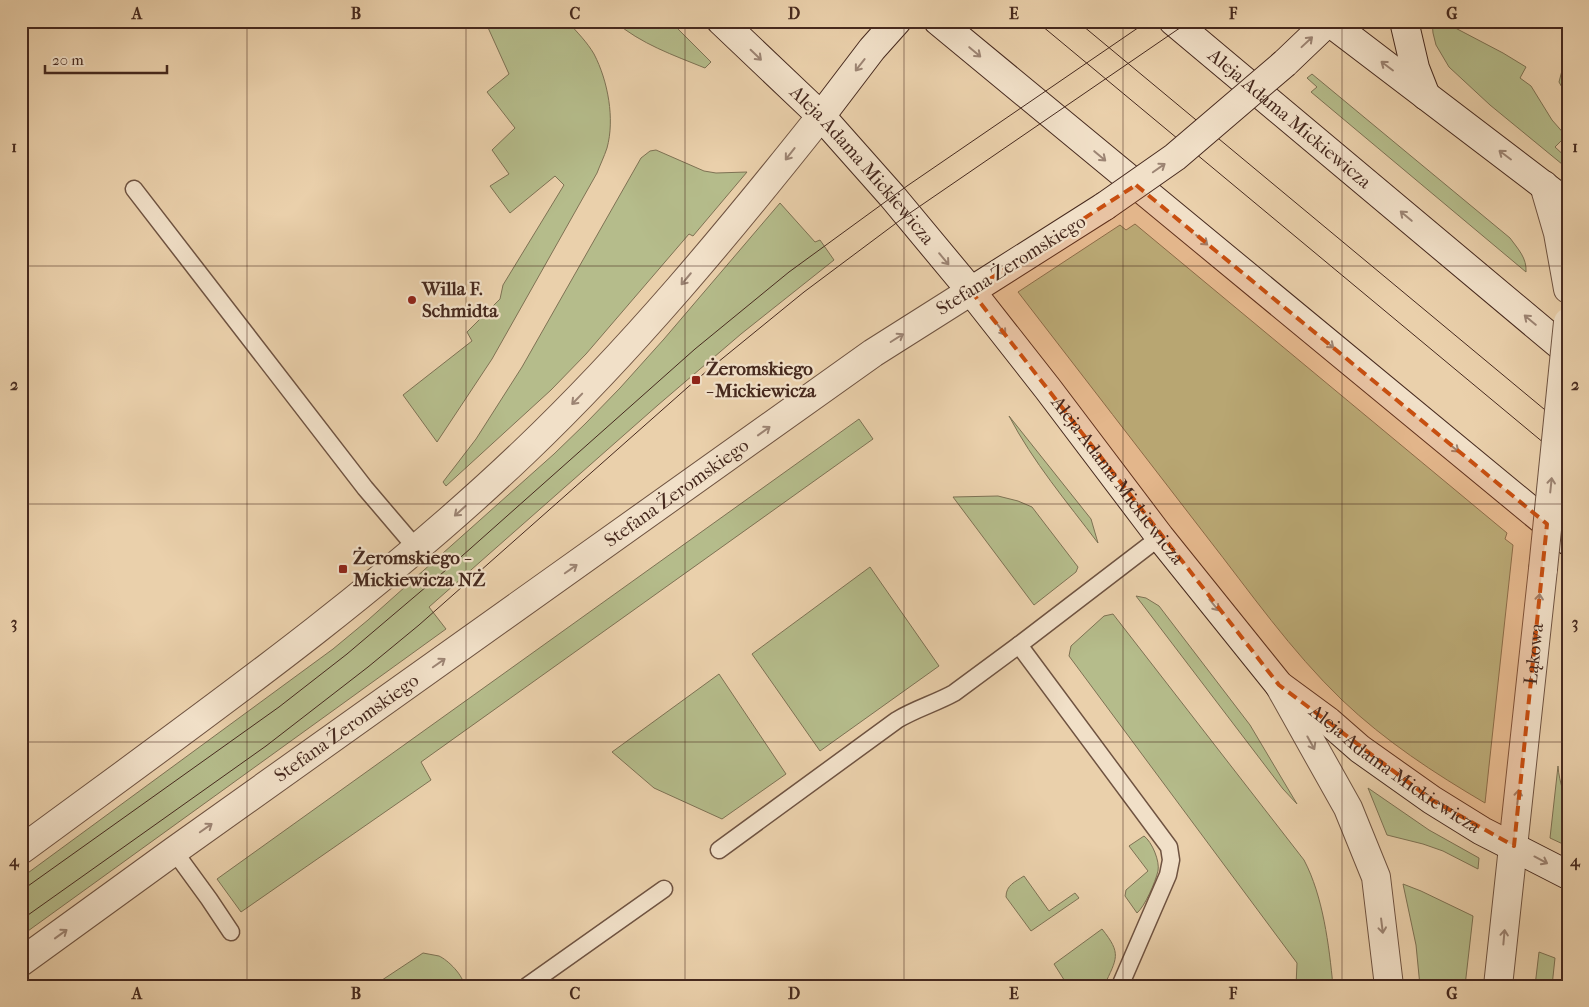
<svg xmlns="http://www.w3.org/2000/svg" width="1589" height="1007" font-family="'IM FELL French Canon',serif">
	<style>
		.green { fill: #b5bc8b; stroke: #7e7254 }
		.lines { fill: none; stroke-linecap: round; stroke-linejoin: round }
		.service-casing { stroke: #6f5341; stroke-width: 19 }
		.tertiary-casing { stroke: #6f5341; stroke-width: 30 }
		.secondary-casing { stroke: #46291e; stroke-width: 30 }
		.service { stroke: #f1e0c8; stroke-width: 16 }
		.tertiary { stroke: #f1e0c8; stroke-width: 28 }
		.secondary { stroke: #f1e0c8; stroke-width: 28 }
		.tram { stroke: #46291e; stroke-width: 1 }
		.tertiary-bridge-casing { stroke: #6f5341; stroke-width: 30; stroke-linecap: butt }
		.secondary-bridge-casing { stroke: #46291e; stroke-width: 30; stroke-linecap: butt }
		.tertiary-bridge { stroke: #f1e0c8; stroke-width: 28 }
		.secondary-bridge { stroke: #f1e0c8; stroke-width: 28 }
		.oneway { stroke: #9c8473 }
		.marked { fill: #c84f10; fill-opacity: 0.2; stroke: #c84f10; stroke-width: 4; stroke-dasharray: 10 6; stroke-linejoin: round }
		.grid { fill: none; stroke: #46291e; stroke-width: 1; stroke-opacity: 0.55 }
		.poi-dot { fill: #8f2418; stroke: #f1e0c8; stroke-width: 2 }
		.labels { text-anchor: middle; dominant-baseline: central; stroke-width: 4.5; stroke-linejoin: round; paint-order: stroke }
		.street-label { font-size: 19px; fill: #46291e; stroke: #f1e0c8 }
		.poi-label { font-size: 19px; font-weight: bold; fill: #46291e; stroke: #f1e0c8; text-anchor: start }
		.neatline { fill: none; stroke: #46291e; stroke-width: 2 }
		.grid-label { font-size: 16px; text-anchor: middle; font-weight: bold; fill: #46291e }
	</style>
	<rect width="100%" height="100%" fill="#ead0ab"/>
	<filter id="stains"><feTurbulence type="fractalNoise" baseFrequency=".004" numOctaves="4"/><feColorMatrix values="0 0 0 0 .2 0 0 0 0 .09 0 0 0 0 .02 0 0 0 .5 -.17"/></filter>
	<radialGradient id="worn" r=".72"><stop offset=".6" stop-color="#630" stop-opacity="0"/><stop offset="1" stop-color="#630" stop-opacity=".3"/></radialGradient>
	<!-- green -->
	<g class="green">
		<path d="M485,21H567C577,32 587,42 594,54C608,81 615,119 607,148C604,157 600,165 597,173L492,359L437,442L403,395L472,341L467,332L500,299L503,285L564,185L555,176L510,213L490,186L509,174L492,150L515,128L487,92L509,74Z"/>
		<path d="M614,21H670L711,62L705,68C673,55 641,44 614,21Z"/>
		<polygon points="1432,21 1442,21 1503,53 1526,67 1520,78 1531,86 1552,120 1566,136 1555,147 1568,159 1568,169 1490,105 1449,67 1436,45 1433,33"/>
		<polygon points="1567,51 1568,52 1568,98 1559,82"/>
		<path d="M1312,74L1510,238C1518,249 1527,258 1526,272L1311,92L1317,87L1307,78Z"/>
		<polygon points="656,150 704,171 716,173 747,172 693,236 689,234 586,354 551,390 446,486 443,482 476,439 522,367 641,158 650,151"/>
		<polygon points="780,203 815,242 820,240 834,260 741,334 658,405 429,607 446,629 21,936 21,878 333,649 368,620 554,454 586,423 620,388 664,339"/>
		<path d="M1135,224L1507,533L1505,539L1513,545L1485,803C1434,773 1385,741 1342,700C1291,651 1250,592 1207,537C1144,455 1081,374 1018,292L1120,225L1126,230Z"/>
		<path d="M1009,416L1091,519L1098,543C1067,502 1033,462 1009,416Z"/>
		<polygon points="859,419 873,439 421,762 431,780 241,912 217,879"/>
		<polygon points="998,496 1018,501 1032,507 1078,567 1076,572 1034,605 953,497"/>
		<polygon points="870,567 939,666 820,751 752,654"/>
		<polygon points="1136,596 1146,598 1159,606 1250,725 1297,804 1283,789"/>
		<path d="M1113,614L1304,860C1323,896 1329,945 1333,986H1296L1297,963L1069,656L1071,646L1104,616Z"/>
		<polygon points="719,674 786,774 722,819 654,788 612,752"/>
		<path d="M1558,766C1559,783 1566,797 1568,813C1569,824 1567,834 1565,845L1550,838Z"/>
		<polygon points="1368,788 1429,830 1479,858 1478,869 1443,851 1423,844 1387,835"/>
		<path d="M1144,836C1152,842 1160,861 1158,871C1155,883 1145,906 1137,913L1125,896L1126,890L1148,871L1129,846Z"/>
		<path d="M1024,876L1049,911L1075,893L1079,898L1031,931L1006,897C1006,885 1015,882 1024,876Z"/>
		<polygon points="1403,884 1421,891 1473,916 1465,986 1420,986 1416,945"/>
		<path d="M1102,929C1122,954 1117,958 1104,986H1068L1054,964Z"/>
		<polygon points="1539,952 1555,958 1552,986 1535,986"/>
		<path d="M423,953C428,954 434,955 439,956C448,960 464,976 464,986H421L419,984L416,986H373Z"/>
	</g>
	<g class="lines">
		<!-- service casing -->
		<g class="service-casing">
			<g id="service">
				<polyline points="134,189 365,488 417,549"/>
				<polyline points="1019,645 1169,847 1171,860 1168,875 1120,986"/>
				<path d="M719,850L897,720C915,709 936,703 954,693L1019,645L1160,537"/>
				<polyline points="174,851 209,899 231,932"/>
				<polyline points="527,986 664,889"/>
			</g>
		</g>
		<!-- tertiary casing -->
		<g class="tertiary-casing">
			<g id="tertiary">
				<polyline points="1544,185 1558,233 1568,289"/>
				<polyline points="1279,685 1348,808 1376,877 1389,986"/>
				<path d="M21,850C193,723 369,600 524,452C632,349 728,233 821,116"/>
				<path id="s1" d="M21,962L174,851L873,353L971,291"/>
				<path id="s2" d="M1498,986L1543,569"/>
			</g>
		</g>
		<!-- secondary casing -->
		<g class="secondary-casing">
			<g id="secondary">
				<path id="s3" d="M721,21L821,116L892,196L971,291L1048,389L1160,537L1279,685L1328,721L1360,749L1432,800L1482,831L1568,875"/>
				<polyline points="938,21 1568,541"/>
				<path id="s4" d="M1173,21L1568,352"/>
				<polyline points="1328,21 1568,204"/>
				<polyline points="1404,21 1415,68 1426,96"/>
				<polyline points="1285,63 1329,21"/>
				<polyline points="821,116 872,49 897,21"/>
				<polyline points="971,291 1105,206"/>
			</g>
		</g>
		<!-- service -->
		<use href="#service" class="service"/>
		<!-- tertiary -->
		<use href="#tertiary" class="tertiary"/>
		<!-- secondary -->
		<use href="#secondary" class="secondary"/>
		<!-- tram -->
		<g class="tram">
			<polyline points="1036,21 1568,463"/>
			<polyline points="1077,21 1568,429"/>
			<polyline points="21,891 279,707 347,654 453,564 695,349 789,272 907,186 1148,21"/>
			<polyline points="21,920 266,746 368,667 419,625 696,380 804,292 907,215 1190,21"/>
		</g>
		<!-- tertiary-bridge casing -->
		<g class="tertiary-bridge-casing">
			<polyline id="tertiary-bridge" points="1543,569 1568,322"/>
		</g>
		<!-- secondary-bridge casing -->
		<g class="secondary-bridge-casing">
			<polyline id="secondary-bridge" points="1105,206 1175,157 1285,63"/>
		</g>
		<!-- tertiary-bridge -->
		<use href="#tertiary-bridge" class="tertiary-bridge"/>
		<!-- secondary-bridge -->
		<use href="#secondary-bridge" class="secondary-bridge"/>
	</g>
	<!-- one-way arrows -->
	<defs><path id="oneway-shaft" d="M-6 0H5M1.5-3L5.5 0L1.5 3" fill="none" stroke-width="1.6" stroke-linecap="round" stroke-linejoin="round" transform="scale(1.25)"/></defs>
	<g class="oneway">
		<use href="#oneway-shaft" transform="translate(1307 42) rotate(-43)"/>
		<use href="#oneway-shaft" transform="translate(975 52) rotate(40)"/>
		<use href="#oneway-shaft" transform="translate(756 55) rotate(44)"/>
		<use href="#oneway-shaft" transform="translate(860 65) rotate(128)"/>
		<use href="#oneway-shaft" transform="translate(1387 66) rotate(-143)"/>
		<use href="#oneway-shaft" transform="translate(790 154) rotate(128)"/>
		<use href="#oneway-shaft" transform="translate(1505 155) rotate(-143)"/>
		<use href="#oneway-shaft" transform="translate(1100 156) rotate(40)"/>
		<use href="#oneway-shaft" transform="translate(1159 168) rotate(-35)"/>
		<use href="#oneway-shaft" transform="translate(1406 216) rotate(-140)"/>
		<use href="#oneway-shaft" transform="translate(1202 240) rotate(40)"/>
		<use href="#oneway-shaft" transform="translate(944 259) rotate(50)"/>
		<use href="#oneway-shaft" transform="translate(686 279) rotate(130)"/>
		<use href="#oneway-shaft" transform="translate(1530 320) rotate(-140)"/>
		<use href="#oneway-shaft" transform="translate(1001 329) rotate(52)"/>
		<use href="#oneway-shaft" transform="translate(897 338) rotate(-32)"/>
		<use href="#oneway-shaft" transform="translate(1328 343) rotate(40)"/>
		<use href="#oneway-shaft" transform="translate(577 399) rotate(134)"/>
		<use href="#oneway-shaft" transform="translate(764 431) rotate(-36)"/>
		<use href="#oneway-shaft" transform="translate(1453 447) rotate(40)"/>
		<use href="#oneway-shaft" transform="translate(1551 485) rotate(-84)"/>
		<use href="#oneway-shaft" transform="translate(460 511) rotate(138)"/>
		<use href="#oneway-shaft" transform="translate(571 569) rotate(-35)"/>
		<use href="#oneway-shaft" transform="translate(1539 601) rotate(-84)"/>
		<use href="#oneway-shaft" transform="translate(1214 605) rotate(51)"/>
		<use href="#oneway-shaft" transform="translate(439 663) rotate(-35)"/>
		<use href="#oneway-shaft" transform="translate(1311 743) rotate(61)"/>
		<use href="#oneway-shaft" transform="translate(1518 797) rotate(-84)"/>
		<use href="#oneway-shaft" transform="translate(206 828) rotate(-35)"/>
		<use href="#oneway-shaft" transform="translate(1541 860) rotate(28)"/>
		<use href="#oneway-shaft" transform="translate(1382 926) rotate(83)"/>
		<use href="#oneway-shaft" transform="translate(61 934) rotate(-36)"/>
		<use href="#oneway-shaft" transform="translate(1504 937) rotate(-85)"/>
	</g>
	<!-- marked area -->
	<path class="marked" d="M1136,185L1547,524L1514,846L1432,800L1279,685L971,291Z"/>
	<!-- grid -->
	<path class="grid" d="M247,21V986M466,21V986M685,21V986M904,21V986M1123,21V986M1342,21V986M21,266H1568M21,504H1568M21,742H1568"/>
	<!-- markers -->
	<g class="poi-dot">
		<circle cx="412" cy="300" r="5"/>
		<rect x="691" y="375" width="10" height="10" rx="2.5"/>
		<rect x="338" y="564" width="10" height="10" rx="2.5"/>
	</g>
	<g class="labels">
		<!-- street labels -->
		<g class="street-label">
			<text stroke="none"><textPath href="#s4" startOffset="152">Aleja Adama Mickiewicza</textPath></text>
			<text stroke="none"><textPath href="#s3" startOffset="202">Aleja Adama Mickiewicza</textPath></text>
			<text transform="translate(1011 265) rotate(-32)">Stefana Żeromskiego</text>
			<text stroke="none"><textPath href="#s3" startOffset="608">Aleja Adama Mickiewicza</textPath></text>
			<text stroke="none"><textPath href="#s1" startOffset="806">Stefana Żeromskiego</textPath></text>
			<text stroke="none"><textPath href="#s2" startOffset="334">Łąkowa</textPath></text>
			<text stroke="none"><textPath href="#s1" startOffset="401">Stefana Żeromskiego</textPath></text>
			<text stroke="none"><textPath href="#s3" startOffset="1012">Aleja Adama Mickiewicza</textPath></text>
		</g>
		<!-- poi labels -->
		<g class="poi-label">
			<text x="422" y="289">Willa F.<tspan x="422" dy="22">Schmidta</tspan></text>
			<text x="706" y="369">Żeromskiego<tspan x="706" dy="22">- Mickiewicza</tspan></text>
			<text x="353" y="558">Żeromskiego -<tspan x="353" dy="22">Mickiewicza NŻ</tspan></text>
		</g>
	</g>
	<!-- margin -->
	<rect width="1589" height="1007" fill="none" stroke="#ead0ab" stroke-width="55"/>
	<!-- scale -->
	<path d="M45 65v8h122v-8" fill="none" stroke="#46291e" stroke-width="2.5"/>
	<text x="52" y="65" font-size="15" fill="#46291e" stroke="#f1e0c8" stroke-width="4" paint-order="stroke">20 m</text>
	<rect x="28" y="28" width="1534" height="952" class="neatline"/>
	<g class="grid-label">
		<text x="137" y="19">A</text>
		<text x="356" y="19">B</text>
		<text x="575" y="19">C</text>
		<text x="794" y="19">D</text>
		<text x="1014" y="19">E</text>
		<text x="1233" y="19">F</text>
		<text x="1452" y="19">G</text>
		<text x="14" y="152">1</text>
		<text x="1575" y="152">1</text>
		<text x="14" y="390">2</text>
		<text x="1575" y="390">2</text>
		<text x="14" y="628">3</text>
		<text x="1575" y="628">3</text>
		<text x="14" y="866">4</text>
		<text x="1575" y="866">4</text>
		<text x="137" y="999">A</text>
		<text x="356" y="999">B</text>
		<text x="575" y="999">C</text>
		<text x="794" y="999">D</text>
		<text x="1014" y="999">E</text>
		<text x="1233" y="999">F</text>
		<text x="1452" y="999">G</text>
	</g>
	<rect width="100%" height="100%" filter="url(#stains)"/>
	<rect width="100%" height="100%" fill="url(#worn)"/>
</svg>
